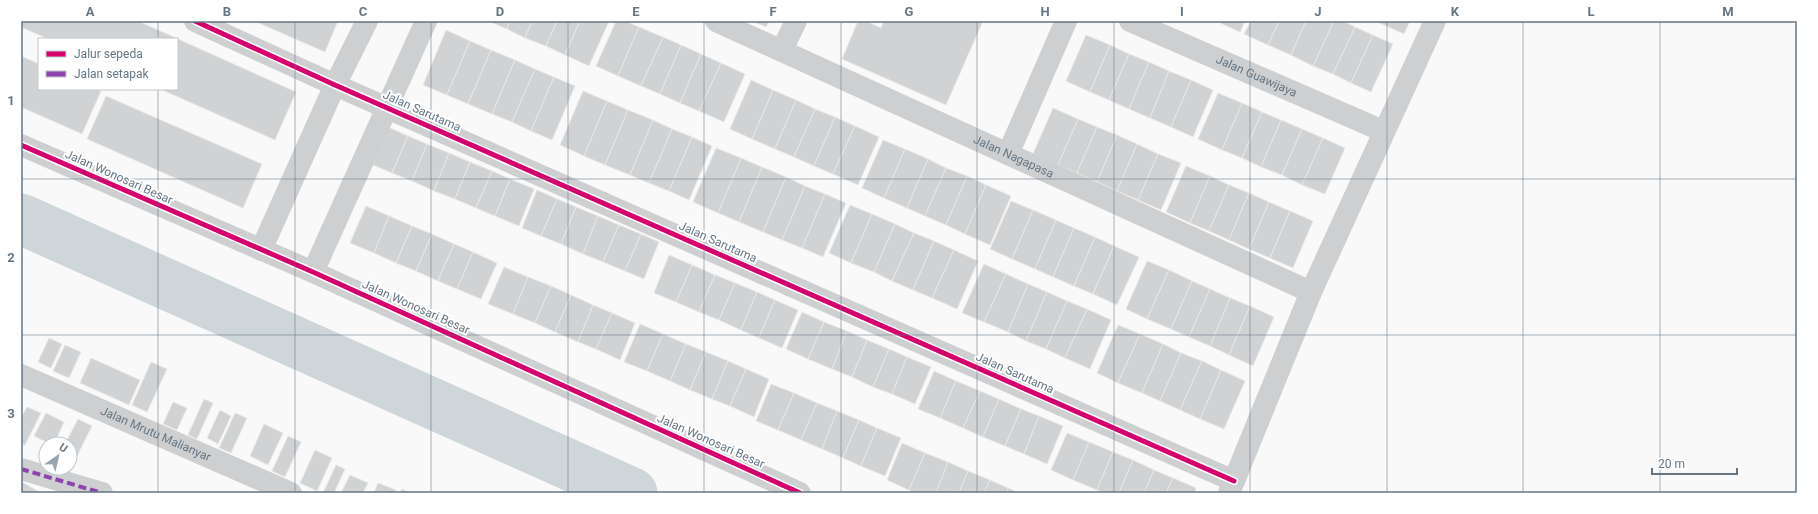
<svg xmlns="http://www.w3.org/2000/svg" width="1818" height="514" font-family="Roboto,sans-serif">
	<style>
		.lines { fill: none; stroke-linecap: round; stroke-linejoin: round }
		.river { stroke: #ced6d9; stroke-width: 51 }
		.building { fill: #d0d2d3; stroke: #e8e8e8 }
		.minor { stroke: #cecfd0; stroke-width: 22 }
		.quiet { stroke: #8e44ad; stroke-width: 4; stroke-dasharray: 8 4; stroke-linecap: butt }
		.cycleway-casing { stroke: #fff; stroke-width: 8 }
		.cycleway { stroke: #d6006c; stroke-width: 5 }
		.grid { fill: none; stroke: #657683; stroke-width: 1; stroke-opacity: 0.55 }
		.labels { text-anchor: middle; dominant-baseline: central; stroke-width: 4; stroke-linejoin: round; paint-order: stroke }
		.street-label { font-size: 12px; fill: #657683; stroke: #fff }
		.neatline { fill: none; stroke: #657683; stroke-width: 1.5 }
		.grid-label { font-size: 13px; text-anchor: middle; font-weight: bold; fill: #657683 }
	</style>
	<rect width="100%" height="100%" fill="#f9f9f9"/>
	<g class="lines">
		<!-- river -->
		<polyline class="river" points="21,219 632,493"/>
	</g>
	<!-- building -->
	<g class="building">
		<polygon points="21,21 138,21 296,92 275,140 160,89 177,89 177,39 48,39 21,27"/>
		<polygon points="254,21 338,21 325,52"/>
		<polygon points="488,21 510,21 507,29"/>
		<polygon points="510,21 532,21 525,38 507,29"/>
		<polygon points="532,21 557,21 546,46 525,38"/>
		<polygon points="557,21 580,21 565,55 546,46"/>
		<polygon points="580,21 609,21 589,66 565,55"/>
		<polygon points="616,21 625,21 639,27 618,76 596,66"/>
		<polygon points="752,21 769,21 766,27"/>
		<polygon points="858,21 866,21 881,28 884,21 983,21 946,105 842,59"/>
		<polygon points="1221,21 1245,21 1240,32 1220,23"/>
		<polygon points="1251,21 1279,21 1268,45 1244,34"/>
		<polygon points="1279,21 1306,21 1291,55 1268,45"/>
		<polygon points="1306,21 1334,21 1313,66 1291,55"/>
		<polygon points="1334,21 1343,21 1355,27 1333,74 1313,66"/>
		<polygon points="1375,21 1410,21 1404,34"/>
		<polygon points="639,27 663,37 641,86 618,76"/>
		<polygon points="1355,27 1373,35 1351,83 1333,74"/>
		<polygon points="446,30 470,41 447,95 423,85"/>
		<polygon points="1086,35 1110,45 1090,92 1066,81"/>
		<polygon points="1373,35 1393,44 1371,92 1351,83"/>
		<polygon points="663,37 681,45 660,94 641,86"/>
		<polygon points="470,41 491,50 468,104 447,95"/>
		<polygon points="681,45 701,54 680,103 660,94"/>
		<polygon points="1110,45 1129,54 1109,100 1090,92"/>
		<polygon points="491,50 515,60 492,114 468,104"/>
		<polygon points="701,54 721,63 699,111 680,103"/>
		<polygon points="1129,54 1149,62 1129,109 1109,100"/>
		<polygon points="21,56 39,64 39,89 96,89 101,91 82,134 21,107"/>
		<polygon points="515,60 535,69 512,122 492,114"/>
		<polygon points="1149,62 1169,71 1150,118 1129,109"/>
		<polygon points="721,63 745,74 724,122 699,111"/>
		<polygon points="535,69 554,77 531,131 512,122"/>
		<polygon points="1169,71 1191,80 1171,127 1150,118"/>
		<polygon points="554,77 575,86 552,140 531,131"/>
		<polygon points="751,80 773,90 752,139 730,129"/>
		<polygon points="1191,80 1213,90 1193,137 1171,127"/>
		<polygon points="773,90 796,100 775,149 752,139"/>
		<polygon points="583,91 607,101 584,156 560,145"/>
		<polygon points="1218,93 1242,103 1222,150 1198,139"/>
		<polygon points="106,96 262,164 243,208 87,139"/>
		<polygon points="796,100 815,109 794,157 775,149"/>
		<polygon points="607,101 628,110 605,165 584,156"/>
		<polygon points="1242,103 1262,112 1242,158 1222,150"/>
		<polygon points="1053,108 1078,119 1058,165 1033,154"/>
		<polygon points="815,109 835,117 814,166 794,157"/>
		<polygon points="628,110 653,120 630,175 605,165"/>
		<polygon points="1262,112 1281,120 1261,167 1242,158"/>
		<polygon points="835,117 855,126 833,174 814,166"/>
		<polygon points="1078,119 1097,127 1077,173 1058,165"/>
		<polygon points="653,120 672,129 649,183 630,175"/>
		<polygon points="1281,120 1302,129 1282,175 1261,167"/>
		<polygon points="855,126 879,137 858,185 833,174"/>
		<polygon points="388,127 408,136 392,173 373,165"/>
		<polygon points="1097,127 1117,135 1097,182 1077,173"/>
		<polygon points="672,129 692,137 669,191 649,183"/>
		<polygon points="1302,129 1323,138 1302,185 1282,175"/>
		<polygon points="1117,135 1137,144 1117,191 1097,182"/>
		<polygon points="408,136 427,144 412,181 392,173"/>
		<polygon points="692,137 712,146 689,200 669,191"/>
		<polygon points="1323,138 1345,148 1325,194 1302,185"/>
		<polygon points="883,140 905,149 884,198 862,188"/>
		<polygon points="427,144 449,153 434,191 412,181"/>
		<polygon points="1137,144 1158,154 1138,200 1117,191"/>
		<polygon points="716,148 741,158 718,213 693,202"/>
		<polygon points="905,149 928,159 907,208 884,198"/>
		<polygon points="449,153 470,162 455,199 434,191"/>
		<polygon points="1158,154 1181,163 1161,210 1138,200"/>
		<polygon points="741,158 762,167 739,222 718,213"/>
		<polygon points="928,159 946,168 925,216 907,208"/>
		<polygon points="470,162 492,171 476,208 455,199"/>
		<polygon points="1186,166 1210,176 1190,223 1166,212"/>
		<polygon points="762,167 786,177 763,232 739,222"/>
		<polygon points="946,168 967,176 946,225 925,216"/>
		<polygon points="492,171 510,179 495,216 476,208"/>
		<polygon points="967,176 986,185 965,234 946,225"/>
		<polygon points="1210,176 1229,185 1209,231 1190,223"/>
		<polygon points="786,177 805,186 782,240 763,232"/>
		<polygon points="510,179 534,189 519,226 495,216"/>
		<polygon points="986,185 1011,196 990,245 965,234"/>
		<polygon points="1229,185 1249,193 1229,240 1209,231"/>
		<polygon points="805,186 825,194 802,248 782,240"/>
		<polygon points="537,190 557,199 541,236 522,228"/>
		<polygon points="1249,193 1269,202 1249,249 1229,240"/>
		<polygon points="825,194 846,203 823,257 802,248"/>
		<polygon points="557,199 576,207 561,244 541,236"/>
		<polygon points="1011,201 1033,210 1012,259 990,249"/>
		<polygon points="1269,202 1290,211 1270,258 1249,249"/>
		<polygon points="850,205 872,214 851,263 829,253"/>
		<polygon points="366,206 389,216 374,253 350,243"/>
		<polygon points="576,207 598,216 583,254 561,244"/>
		<polygon points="1033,210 1056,220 1035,269 1012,259"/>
		<polygon points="1290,211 1313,221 1293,268 1270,258"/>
		<polygon points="872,214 895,224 874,272 851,263"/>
		<polygon points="389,216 412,226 396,263 374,253"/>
		<polygon points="598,216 619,225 603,262 583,254"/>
		<polygon points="1056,220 1074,228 1053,277 1035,269"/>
		<polygon points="895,224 914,233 892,281 874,272"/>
		<polygon points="619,225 641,234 625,271 603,262"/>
		<polygon points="412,226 432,234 416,271 396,263"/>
		<polygon points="1074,228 1095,237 1074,286 1053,277"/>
		<polygon points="914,233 934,241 913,290 892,281"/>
		<polygon points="432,234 454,244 438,281 416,271"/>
		<polygon points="641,234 659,242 644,279 625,271"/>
		<polygon points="1095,237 1114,246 1093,294 1074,286"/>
		<polygon points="934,241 954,250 932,298 913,290"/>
		<polygon points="454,244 473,252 457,289 438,281"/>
		<polygon points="1114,246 1139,257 1117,305 1093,294"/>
		<polygon points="954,250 978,261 957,309 932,298"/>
		<polygon points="473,252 497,263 481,299 457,289"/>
		<polygon points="669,255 692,265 676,302 654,293"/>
		<polygon points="1147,261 1169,270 1147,319 1126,309"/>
		<polygon points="984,264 1006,274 984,322 962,313"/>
		<polygon points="692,265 715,275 699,312 676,302"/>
		<polygon points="504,267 528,277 513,314 488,304"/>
		<polygon points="1169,270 1192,281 1171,329 1147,319"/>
		<polygon points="1006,274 1028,284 1008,332 984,322"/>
		<polygon points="715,275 735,283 719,320 699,312"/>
		<polygon points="528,277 551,286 535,323 513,314"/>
		<polygon points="1192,281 1210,289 1189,337 1171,329"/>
		<polygon points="735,283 757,292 741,330 719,320"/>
		<polygon points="1028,284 1047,292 1026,341 1008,332"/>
		<polygon points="551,286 571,295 555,332 535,323"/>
		<polygon points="1210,289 1230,298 1210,346 1189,337"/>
		<polygon points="757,292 775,300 759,338 741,330"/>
		<polygon points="1047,292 1067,301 1046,349 1026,341"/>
		<polygon points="571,295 593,305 578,342 555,332"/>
		<polygon points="1230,298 1250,306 1229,355 1210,346"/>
		<polygon points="775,300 798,310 782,348 759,338"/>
		<polygon points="1067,301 1087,309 1065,358 1046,349"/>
		<polygon points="593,305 612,313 596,349 578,342"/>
		<polygon points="1250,306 1274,317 1253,366 1229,355"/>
		<polygon points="1087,309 1111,320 1090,369 1065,358"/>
		<polygon points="802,312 824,322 808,359 786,349"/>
		<polygon points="612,313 635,323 620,360 596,349"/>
		<polygon points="824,322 847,331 832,369 808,359"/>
		<polygon points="640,324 663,334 647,371 624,362"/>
		<polygon points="1118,325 1140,334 1118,383 1097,373"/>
		<polygon points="847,331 867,340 852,377 832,369"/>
		<polygon points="663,334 686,344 670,381 647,371"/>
		<polygon points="1140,334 1163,344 1142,393 1118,383"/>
		<polygon points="49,338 62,344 51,368 38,362"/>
		<polygon points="867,340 889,349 873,387 852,377"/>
		<polygon points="686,344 706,352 690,390 670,381"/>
		<polygon points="1163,344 1181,353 1160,401 1142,393"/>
		<polygon points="65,345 81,352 69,378 53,371"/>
		<polygon points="889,349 907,357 892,394 873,387"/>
		<polygon points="706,352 728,361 712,399 690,390"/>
		<polygon points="1181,353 1202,361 1180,410 1160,401"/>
		<polygon points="907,357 931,367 915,404 892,394"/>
		<polygon points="91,358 140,380 129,405 80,383"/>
		<polygon points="728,361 746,369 730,406 712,399"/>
		<polygon points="1202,361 1221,370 1200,419 1180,410"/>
		<polygon points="151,362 167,369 147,412 132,405"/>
		<polygon points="746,369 769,379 754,417 730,406"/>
		<polygon points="1221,370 1245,381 1224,429 1200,419"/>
		<polygon points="934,371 956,381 940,418 918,409"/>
		<polygon points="956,381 980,391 963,428 940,418"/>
		<polygon points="771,384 794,393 778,430 756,421"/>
		<polygon points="980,391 999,399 983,437 963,428"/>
		<polygon points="794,393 817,403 801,440 778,430"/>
		<polygon points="204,399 213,403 197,439 188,435"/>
		<polygon points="999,399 1021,409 1005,446 983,437"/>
		<polygon points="173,402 187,408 177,430 163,424"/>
		<polygon points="817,403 837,411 822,449 801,440"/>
		<polygon points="27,407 41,413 25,445 21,443 21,418"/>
		<polygon points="1021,409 1039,416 1024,454 1005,446"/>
		<polygon points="220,410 231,416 218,444 207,438"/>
		<polygon points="837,411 859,420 843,458 822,449"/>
		<polygon points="46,413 64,422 54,444 50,444 34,436"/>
		<polygon points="235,413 247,418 231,453 219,448"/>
		<polygon points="1039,416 1063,426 1047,464 1024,454"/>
		<polygon points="78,419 92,426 68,474 56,468 70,468 70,444 65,444"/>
		<polygon points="859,420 877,428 861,466 843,458"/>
		<polygon points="264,424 283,433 268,465 250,456"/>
		<polygon points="877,428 901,438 885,476 861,466"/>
		<polygon points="1067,433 1089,442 1073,480 1051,470"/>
		<polygon points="288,436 301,442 285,477 272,471"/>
		<polygon points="1089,442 1113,452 1097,490 1073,480"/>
		<polygon points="902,443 925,453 909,490 887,480"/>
		<polygon points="315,450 332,458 317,491 300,483"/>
		<polygon points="1113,452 1133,460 1119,493 1104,493 1097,490"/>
		<polygon points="925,453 948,462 936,493 916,493 909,490"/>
		<polygon points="1133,460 1154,470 1144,493 1119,493"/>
		<polygon points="948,462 968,471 959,493 936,493"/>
		<polygon points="336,465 345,469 334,493 323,493"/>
		<polygon points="1154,470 1173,478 1166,493 1144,493"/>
		<polygon points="968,471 990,480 984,493 959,493"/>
		<polygon points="350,475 368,483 363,493 341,493"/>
		<polygon points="1173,478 1196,488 1194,493 1166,493"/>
		<polygon points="990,480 1008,488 1006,493 984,493"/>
		<polygon points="22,482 41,493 21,493"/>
		<polygon points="378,483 396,490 394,493 374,493"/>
		<polygon points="1008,488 1020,493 1006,493"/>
		<polygon points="402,489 410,493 400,493"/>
	</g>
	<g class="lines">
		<!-- minor -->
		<g class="minor">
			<polyline points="195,21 335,85 1234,481"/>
			<path id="s1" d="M716,21L1311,292"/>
			<path id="s2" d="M1130,21L1383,131"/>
			<polyline points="782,50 796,21"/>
			<polyline points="21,145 313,272 800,493"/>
			<polyline points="1008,154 1066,21"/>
			<polyline points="261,250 335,85 367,21"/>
			<polyline points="313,272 426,21"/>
			<path id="s3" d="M21,375L291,493"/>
			<polyline points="21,469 102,493"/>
			<polyline points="1229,493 1311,292 1435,21"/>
		</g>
		<!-- quiet -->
		<polyline class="quiet" points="21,469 102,493"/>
		<!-- cycleway casing -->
		<g class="cycleway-casing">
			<g id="cycleway">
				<polyline points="195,21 335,85 1234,481"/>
				<polyline points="21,145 313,272 800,493"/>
			</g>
		</g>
		<!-- cycleway -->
		<use href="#cycleway" class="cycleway"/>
	</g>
	<!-- grid -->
	<path class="grid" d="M158,21V39M295,21V493M431,21V493M568,21V493M704,21V493M841,21V493M977,21V493M1114,21V493M1250,21V493M1387,21V493M1523,21V493M1660,21V493M158,89V493M21,179H1797M21,335H1797"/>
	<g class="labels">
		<!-- street labels -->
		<g class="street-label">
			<text stroke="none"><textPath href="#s2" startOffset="138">Jalan Guawijaya</textPath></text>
			<text transform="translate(422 111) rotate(24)">Jalan Sarutama</text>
			<text stroke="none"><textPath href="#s1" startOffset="327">Jalan Nagapasa</textPath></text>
			<text transform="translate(119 177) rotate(24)">Jalan Wonosari Besar</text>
			<text transform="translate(718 242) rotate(24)">Jalan Sarutama</text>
			<text transform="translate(416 307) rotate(24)">Jalan Wonosari Besar</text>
			<text transform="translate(1015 373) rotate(24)">Jalan Sarutama</text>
			<text stroke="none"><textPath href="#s3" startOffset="147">Jalan Mrutu Malianyar</textPath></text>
			<text transform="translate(711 441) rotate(24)">Jalan Wonosari Besar</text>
		</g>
	</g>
	<!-- border -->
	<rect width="1818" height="514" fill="none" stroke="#ffffff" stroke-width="44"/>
	<!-- legend -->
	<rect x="38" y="38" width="140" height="52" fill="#ffffff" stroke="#c1c8cd"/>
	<rect x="46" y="51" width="20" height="6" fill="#d6006c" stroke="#c1c8cd"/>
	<text x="74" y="58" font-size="12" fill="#657683">Jalur sepeda</text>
	<rect x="46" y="71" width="20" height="6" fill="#8e44ad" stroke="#c1c8cd"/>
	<text x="74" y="78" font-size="12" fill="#657683">Jalan setapak</text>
	<!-- north arrow -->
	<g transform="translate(58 456) rotate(34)"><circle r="19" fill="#ffffff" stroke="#c1c8cd"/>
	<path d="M0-3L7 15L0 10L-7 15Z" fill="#99a4ac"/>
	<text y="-6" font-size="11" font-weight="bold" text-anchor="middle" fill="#657683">U</text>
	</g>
	<!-- scale -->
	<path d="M1652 468v6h85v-6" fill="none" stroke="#657683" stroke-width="2"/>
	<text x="1658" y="468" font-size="12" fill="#657683" stroke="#ffffff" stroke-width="3" paint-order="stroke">20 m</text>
	<rect x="22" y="22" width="1774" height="470" class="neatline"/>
	<g class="grid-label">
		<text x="90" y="16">A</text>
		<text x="227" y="16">B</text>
		<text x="363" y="16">C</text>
		<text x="500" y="16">D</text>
		<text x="636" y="16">E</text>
		<text x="773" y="16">F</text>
		<text x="909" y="16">G</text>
		<text x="1045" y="16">H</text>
		<text x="1182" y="16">I</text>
		<text x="1318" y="16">J</text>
		<text x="1455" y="16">K</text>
		<text x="1591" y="16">L</text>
		<text x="1728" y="16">M</text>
		<text x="11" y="105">1</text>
		<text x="11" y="262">2</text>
		<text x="11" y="418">3</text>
	</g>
</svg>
